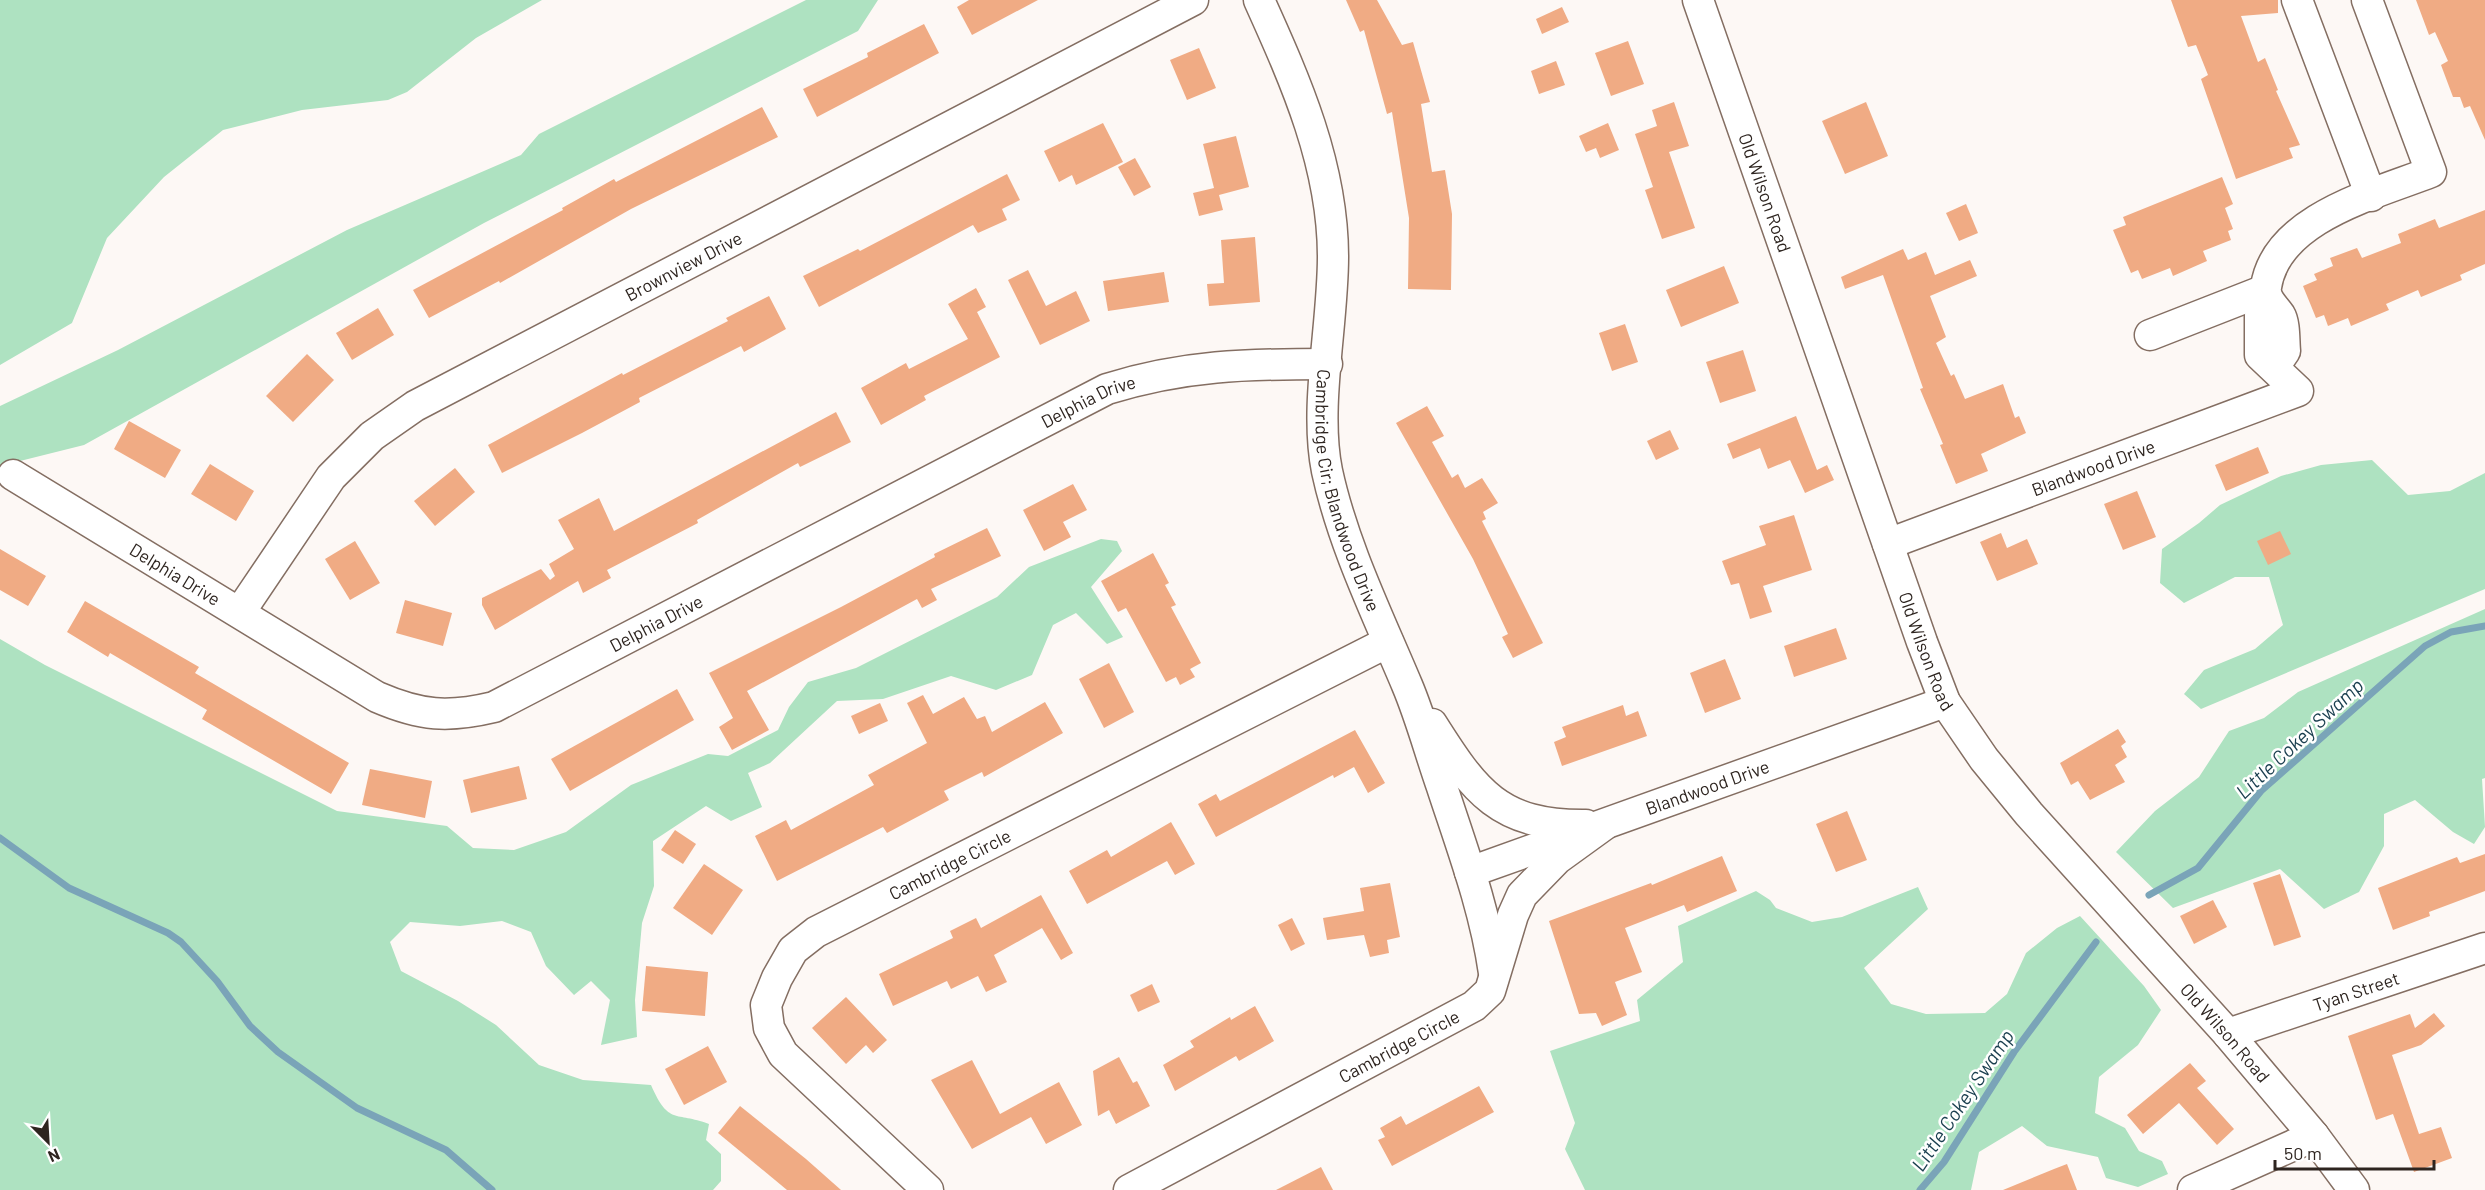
<svg xmlns="http://www.w3.org/2000/svg" width="2485" height="1190" font-family="Barlow,sans-serif">
	<style>
		.green { fill: #aee2c1 }
		.lines { fill: none; stroke-linecap: round; stroke-linejoin: round }
		.stream { stroke: #7aa4b8; stroke-width: 7 }
		.building { fill: #f0ab84 }
		.minor-casing { stroke: #846e62; stroke-width: 33 }
		.minor { stroke: #fff; stroke-width: 30 }
		.labels { text-anchor: middle; dominant-baseline: central; stroke-width: 5; stroke-linejoin: round; paint-order: stroke }
		.street-label { font-size: 18px; fill: #2e2520; stroke: #fff }
		.water-label { font-size: 20px; font-style: italic; fill: #193e4e; stroke: #fff }
	</style>
	<rect width="100%" height="100%" fill="#fdf8f5"/>
	<!-- green -->
	<g class="green">
		<polygon points="0,0 542,0 476,38 407,92 388,100 302,110 223,130 164,177 107,238 72,323 0,365"/>
		<polygon points="806,0 878,0 858,31 484,223 84,445 0,466 0,406 118,350 347,230 521,155 539,134"/>
		<polygon points="2372,460 2408,495 2450,491 2485,473 2485,589 2201,709 2184,694 2204,670 2255,649 2283,625 2269,577 2235,577 2184,603 2160,583 2162,549 2199,523 2220,505 2281,476 2321,465"/>
		<path d="M1101,539L1117,541L1122,551L1091,587L1123,637L1107,644L1076,613L1053,625L1032,675L996,690L951,676L883,699L837,701L770,763L748,773L762,807L731,821L706,806L653,841L654,886L642,923L635,1000L637,1037L601,1045L610,1000L591,981L574,995L546,966L531,932L502,921L460,926L410,922L390,942L401,971L458,1001L496,1025L539,1065L583,1080L651,1085C669,1126 675,1111 709,1124L706,1140L721,1154V1181L713,1190H0V639L45,665L337,811L447,826L473,848L514,850L566,832L631,785L708,754L728,756L778,730L789,707L808,682L856,668L997,597L1029,567Z"/>
		<polygon points="2485,609 2485,778 2482,779 2485,827 2474,844 2453,832 2415,800 2384,814 2384,846 2359,892 2324,909 2280,869 2173,908 2116,852 2155,811 2199,777 2229,731 2264,718 2298,692"/>
		<polygon points="1918,887 1928,909 1864,968 1891,1004 1926,1014 1985,1013 2007,994 2026,953 2057,928 2080,916 2144,986 2161,1010 2138,1045 2099,1077 2095,1113 2125,1128 2139,1151 2162,1161 2168,1174 2138,1187 2106,1178 2098,1157 2047,1146 2022,1126 1979,1152 1971,1190 1585,1190 1565,1149 1575,1123 1550,1051 1640,1021 1637,1000 1683,962 1678,926 1756,891 1770,900 1776,908 1812,922 1842,917"/>
	</g>
	<g class="lines">
		<!-- stream -->
		<g class="stream">
			<polyline points="0,838 69,888 168,933 181,942 217,981 250,1026 278,1052 357,1108 446,1150 492,1190"/>
			<polyline points="2149,895 2198,868 2261,791 2425,646 2451,632 2485,626"/>
			<polyline points="1920,1190 1944,1162 2014,1052 2096,942"/>
		</g>
	</g>
	<!-- building -->
	<g class="building">
		<polygon points="969,0 1038,0 972,35 957,7"/>
		<polygon points="1346,0 1377,0 1402,45 1413,42 1430,102 1421,104 1432,172 1445,170 1452,214 1451,290 1408,289 1409,218 1392,112 1387,114 1364,30 1360,32"/>
		<polygon points="2171,0 2278,0 2278,13 2241,16 2258,62 2265,58 2278,90 2276,91 2300,145 2289,148 2293,158 2236,179 2201,79 2208,75 2196,45 2188,47"/>
		<polygon points="2416,0 2485,0 2485,140 2470,106 2464,108 2460,97 2453,97 2441,65 2448,61 2435,32 2429,35"/>
		<polygon points="1562,7 1569,22 1542,34 1536,19"/>
		<polygon points="924,24 939,53 817,117 803,89 868,57 867,53"/>
		<polygon points="1628,41 1644,84 1611,96 1595,53"/>
		<polygon points="1199,48 1216,88 1187,100 1170,60"/>
		<polygon points="1556,61 1565,85 1539,94 1531,71"/>
		<polygon points="1674,102 1689,146 1669,152 1695,228 1662,239 1645,190 1653,187 1635,134 1657,126 1652,110"/>
		<polygon points="1866,102 1888,156 1845,174 1822,121"/>
		<polygon points="762,107 778,137 631,209 500,283 499,281 429,318 413,290 563,210 562,208 614,179 616,182"/>
		<polygon points="1103,123 1123,162 1076,185 1072,175 1059,182 1044,151"/>
		<polygon points="1608,123 1619,150 1600,158 1596,148 1586,152 1579,136"/>
		<polygon points="1236,136 1249,187 1219,195 1223,210 1199,216 1193,193 1214,188 1203,144"/>
		<polygon points="1135,158 1151,187 1134,196 1118,167"/>
		<polygon points="1007,174 1020,200 1002,209 1007,220 978,233 973,225 819,307 803,276 858,249 860,251"/>
		<polygon points="2222,177 2233,204 2225,208 2233,229 2228,231 2231,240 2203,251 2207,261 2173,276 2170,268 2142,279 2138,270 2131,273 2113,230 2126,225 2123,217"/>
		<polygon points="1966,204 1978,233 1959,241 1946,213"/>
		<polygon points="2485,210 2485,264 2460,275 2462,280 2421,297 2418,290 2386,304 2389,310 2351,326 2348,318 2328,326 2324,315 2316,318 2303,286 2317,280 2314,274 2333,266 2330,258 2357,248 2362,258 2401,243 2398,234 2435,219 2439,228"/>
		<polygon points="1255,237 1260,302 1209,306 1207,284 1224,283 1221,240"/>
		<polygon points="1903,249 1908,260 1926,252 1935,275 1970,260 1977,276 1930,296 1946,337 1936,343 1951,376 1954,374 1965,399 2003,384 2015,418 2019,416 2026,433 1981,454 1988,471 1956,484 1940,445 1943,444 1920,389 1923,388 1883,275 1845,289 1841,277"/>
		<polygon points="1724,266 1739,303 1681,327 1666,290"/>
		<polygon points="1028,270 1046,306 1076,291 1090,321 1040,345 1008,280"/>
		<polygon points="1164,272 1169,302 1108,311 1103,281"/>
		<polygon points="976,288 986,307 977,312 1000,357 924,396 926,400 881,425 861,388 906,363 909,369 968,339 948,304"/>
		<polygon points="769,296 786,329 744,352 741,346 639,398 640,402 582,433 502,473 488,445 622,373 623,375 728,321 726,318"/>
		<polygon points="378,308 394,335 352,360 336,333"/>
		<polygon points="1625,324 1638,362 1612,371 1599,333"/>
		<polygon points="1743,350 1756,391 1720,403 1706,362"/>
		<polygon points="307,354 334,380 293,422 266,396"/>
		<polygon points="1427,406 1444,436 1432,442 1452,478 1458,474 1465,488 1482,478 1498,503 1483,512 1486,519 1482,521 1543,643 1513,658 1502,637 1508,634 1473,559 1396,423"/>
		<polygon points="836,412 851,442 800,467 798,463 697,520 698,523 607,570 611,578 583,593 578,581 495,630 482,605 482,598 541,569 550,580 555,576 549,564 574,549 558,520 599,498 614,531"/>
		<polygon points="1796,416 1817,470 1827,465 1834,480 1805,493 1790,460 1768,469 1760,448 1733,459 1727,444"/>
		<polygon points="129,421 181,450 165,478 114,449"/>
		<polygon points="1670,430 1679,449 1656,460 1647,441"/>
		<polygon points="2258,447 2269,473 2226,491 2215,465"/>
		<polygon points="210,464 254,491 236,521 191,494"/>
		<polygon points="455,468 475,492 435,526 414,501"/>
		<polygon points="1073,484 1087,510 1063,522 1071,537 1044,551 1023,510"/>
		<polygon points="2137,491 2156,537 2123,550 2104,504"/>
		<polygon points="1794,515 1812,570 1763,586 1772,612 1750,619 1739,583 1731,585 1722,561 1766,545 1759,526"/>
		<polygon points="987,528 1001,556 931,589 937,600 922,608 917,599 747,691 769,730 732,750 719,727 733,718 709,673 841,607 935,557 934,554"/>
		<polygon points="2280,531 2291,554 2268,565 2257,541"/>
		<polygon points="2001,533 2007,548 2027,539 2038,564 1997,581 1980,542"/>
		<polygon points="355,541 380,583 350,600 325,559"/>
		<polygon points="0,549 46,576 28,606 0,590"/>
		<polygon points="1153,553 1169,583 1165,585 1176,605 1171,607 1201,663 1190,669 1195,677 1180,685 1176,677 1166,682 1126,608 1118,612 1101,581"/>
		<polygon points="405,600 452,613 443,646 396,633"/>
		<polygon points="85,601 199,667 195,673 349,763 331,794 202,719 207,710 110,653 108,657 67,632"/>
		<polygon points="1836,628 1847,659 1794,677 1784,646"/>
		<polygon points="1725,659 1741,699 1705,713 1690,673"/>
		<polygon points="1109,663 1134,712 1104,728 1079,679"/>
		<polygon points="677,689 694,720 570,791 551,759"/>
		<polygon points="923,695 933,714 964,697 977,719 985,716 992,732 1045,702 1063,733 984,777 982,772 944,791 949,800 887,833 883,827 777,881 755,836 786,820 791,830 874,785 868,775 927,743 907,703"/>
		<polygon points="880,703 888,721 859,734 851,716"/>
		<polygon points="1623,705 1626,716 1638,711 1647,736 1562,766 1554,742 1566,737 1562,727"/>
		<polygon points="2118,729 2126,742 2121,746 2127,757 2115,765 2125,782 2090,800 2078,781 2071,785 2060,763"/>
		<polygon points="1355,730 1385,783 1368,793 1354,767 1334,778 1333,775 1216,837 1198,804 1216,794 1220,801"/>
		<polygon points="519,766 527,799 471,813 463,780"/>
		<polygon points="370,769 432,781 425,818 362,805"/>
		<polygon points="1847,811 1867,860 1836,872 1816,824"/>
		<polygon points="1171,822 1195,864 1175,875 1167,861 1087,904 1069,871 1107,850 1111,857"/>
		<polygon points="675,830 696,844 683,864 661,850"/>
		<polygon points="2485,854 2485,891 2429,912 2430,916 2393,930 2378,888 2457,857 2460,863"/>
		<polygon points="1722,856 1737,891 1687,912 1684,905 1625,928 1642,972 1615,982 1627,1015 1602,1026 1596,1013 1579,1014 1549,921 1651,883 1652,885"/>
		<polygon points="704,864 743,890 712,935 673,908"/>
		<polygon points="2280,874 2301,937 2274,946 2253,883"/>
		<polygon points="1390,883 1400,937 1387,940 1389,953 1370,957 1364,935 1327,940 1323,918 1364,911 1360,888"/>
		<polygon points="1041,895 1073,953 1061,960 1042,928 994,955 1007,982 986,992 978,976 951,989 947,981 893,1006 879,974 953,938 950,931 976,918 981,928"/>
		<polygon points="2213,900 2227,927 2194,944 2180,916"/>
		<polygon points="1292,918 1305,944 1291,951 1278,925"/>
		<polygon points="646,966 708,972 705,1016 642,1011"/>
		<polygon points="1152,984 1160,1002 1138,1012 1130,995"/>
		<polygon points="846,997 887,1040 873,1053 866,1045 846,1064 812,1028"/>
		<polygon points="1255,1006 1274,1041 1239,1061 1236,1056 1175,1091 1163,1065 1194,1047 1190,1041 1230,1017 1231,1020"/>
		<polygon points="2434,1013 2445,1026 2421,1045 2392,1055 2419,1134 2441,1127 2452,1158 2414,1172 2393,1114 2376,1120 2348,1036 2410,1014 2415,1028"/>
		<polygon points="708,1046 727,1082 684,1105 665,1069"/>
		<polygon points="1119,1057 1133,1083 1137,1081 1150,1106 1116,1124 1109,1110 1098,1116 1093,1071"/>
		<polygon points="972,1060 1000,1114 1059,1082 1082,1125 1046,1144 1031,1117 972,1149 931,1080"/>
		<polygon points="2190,1063 2206,1081 2197,1088 2234,1129 2217,1145 2179,1103 2143,1134 2127,1115"/>
		<polygon points="1479,1086 1494,1112 1392,1166 1378,1140 1385,1137 1380,1128 1401,1116 1406,1125"/>
		<polygon points="740,1106 806,1159 841,1190 787,1190 718,1133"/>
		<polygon points="2067,1164 2077,1190 2003,1190 2054,1169"/>
		<polygon points="1321,1167 1333,1190 1276,1190"/>
	</g>
	<g class="lines">
		<!-- minor casing -->
		<g class="minor-casing">
			<g id="minor">
				<path id="s1" d="M1259,0C1296,82 1333,165 1333,257C1333,325 1314,407 1327,471C1343,545 1378,616 1407,685C1421,718 1430,753 1442,787C1462,848 1485,909 1494,973"/>
				<path id="s2" d="M1698,0L1922,642L1945,702L1984,759L2029,814L2228,1034L2314,1136L2354,1190"/>
				<polyline points="2297,0 2371,196"/>
				<polyline points="2150,335 2265,290"/>
				<path d="M2274,367L2285,351C2284,341 2285,323 2280,315C2274,306 2264,299 2266,287C2276,218 2375,194 2431,172L2367,0"/>
				<path id="s3" d="M13,475L377,697C421,716 448,718 494,707L1107,389C1184,365 1247,364 1327,364"/>
				<path id="s4" d="M1888,544L2298,391L2260,355V315L2272,307"/>
				<path id="s5" d="M240,612L331,477L372,436L415,406L1193,0"/>
				<path d="M1432,724C1475,792 1499,826 1586,825"/>
				<path id="s6" d="M1470,872L1945,702"/>
				<path id="s7" d="M2228,1034L2485,948"/>
				<path id="s8" d="M928,1190L783,1054L769,1028L766,1005L777,978L793,950L816,932L1388,642"/>
				<path id="s9" d="M1129,1190L1474,1006L1490,991L1513,915L1522,895L1557,859L1604,825"/>
				<polyline points="2193,1190 2314,1136"/>
			</g>
		</g>
		<!-- minor -->
		<use href="#minor" class="minor"/>
	</g>
	<g class="labels">
		<!-- street labels -->
		<g class="street-label">
			<text stroke="none"><textPath href="#s2" startOffset="204">Old Wilson Road</textPath></text>
			<text stroke="none"><textPath href="#s5" startOffset="576">Brownview Drive</textPath></text>
			<text stroke="none"><textPath href="#s3" startOffset="1215">Delphia Drive</textPath></text>
			<text stroke="none"><textPath href="#s4" startOffset="219">Blandwood Drive</textPath></text>
			<text stroke="none"><textPath href="#s1" startOffset="507">Cambridge Cir; Blandwood Drive</textPath></text>
			<text stroke="none"><textPath href="#s3" startOffset="190">Delphia Drive</textPath></text>
			<text stroke="none"><textPath href="#s3" startOffset="729">Delphia Drive</textPath></text>
			<text stroke="none"><textPath href="#s2" startOffset="690">Old Wilson Road</textPath></text>
			<text stroke="none"><textPath href="#s6" startOffset="252">Blandwood Drive</textPath></text>
			<text stroke="none"><textPath href="#s8" startOffset="492">Cambridge Circle</textPath></text>
			<text stroke="none"><textPath href="#s7" startOffset="135">Tyan Street</textPath></text>
			<text stroke="none"><textPath href="#s2" startOffset="1178">Old Wilson Road</textPath></text>
			<text stroke="none"><textPath href="#s9" startOffset="306">Cambridge Circle</textPath></text>
		</g>
		<!-- water labels -->
		<g class="water-label">
			<text transform="translate(2299 738) rotate(-43)">Little Cokey Swamp</text>
			<text transform="translate(1962 1100) rotate(-56)">Little Cokey Swamp</text>
		</g>
	</g>
	<!-- north arrow -->
	<g transform="translate(48 1142) rotate(156)" stroke="#ffffff" stroke-width="4.5" paint-order="stroke">
	<path d="M0-4.5L10 22L0 15L-10 22Z" fill="#2e2520"/>
	<text y="-9" font-size="16" font-weight="bold" text-anchor="middle" fill="#2e2520">N</text>
	</g>
	<!-- scale -->
	<path d="M2275 1160v9h159v-9" fill="none" stroke="#2e2520" stroke-width="3"/>
	<text x="2284" y="1160" font-size="18" fill="#2e2520" stroke="#ffffff" stroke-width="4.5" paint-order="stroke">50 m</text>
</svg>
